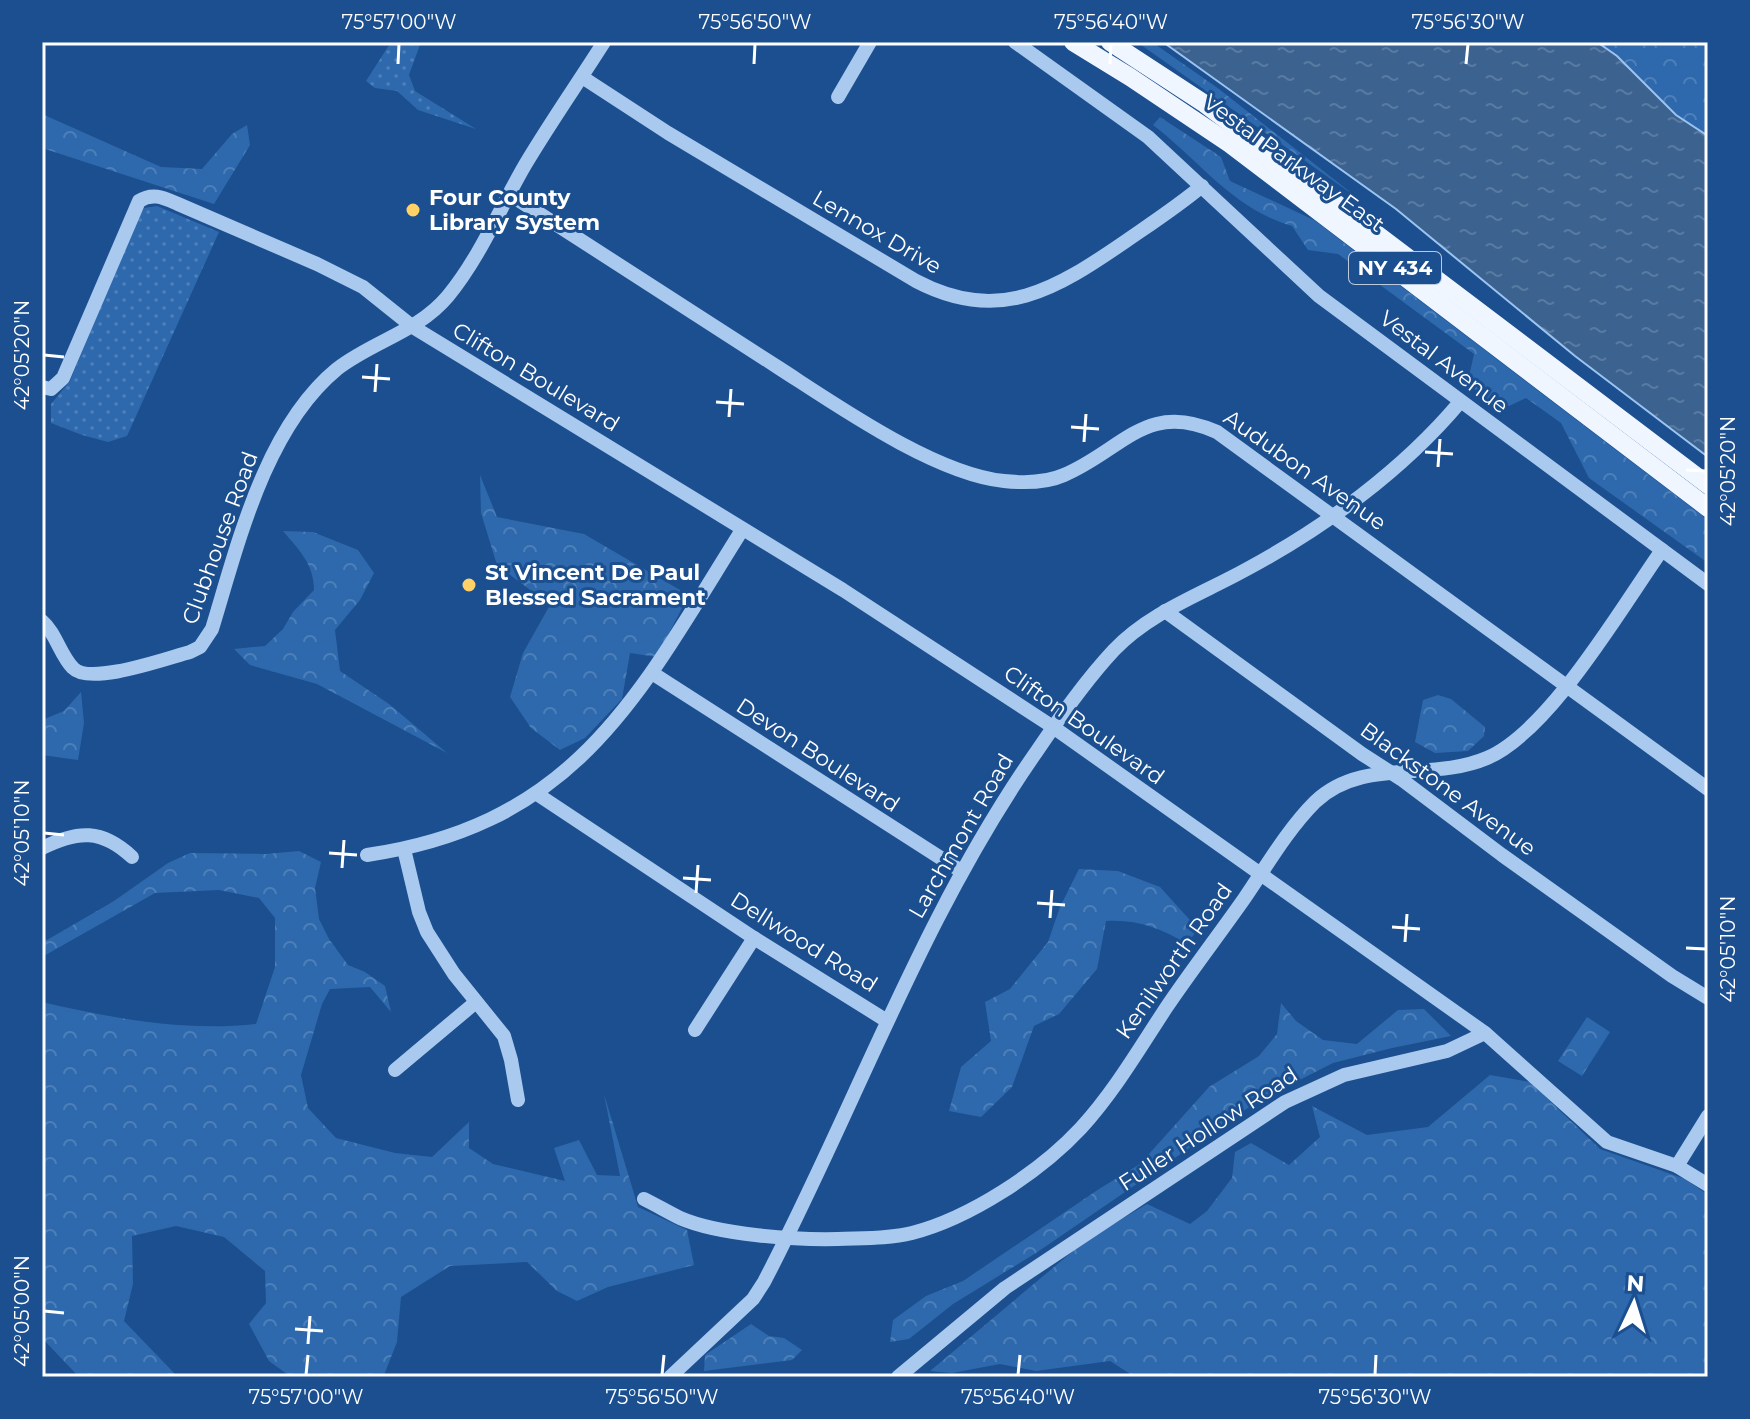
<svg xmlns="http://www.w3.org/2000/svg" width="1750" height="1419" font-family="Montserrat,sans-serif">
	<style>
		.grass { fill: url(#grass-dots) }
		.forest { fill: url(#forest-crowns) }
		.water { fill: url(#water-ripples); stroke: #9cc4f0; stroke-width: 2 }
		.lines { fill: none; stroke-linecap: round; stroke-linejoin: round }
		.minor { stroke: #a9c9ee; stroke-width: 14 }
		.major { stroke: #f0f6ff; stroke-width: 18 }
		.ticks { fill: none; stroke: #fff; stroke-width: 3 }
		.poi-dot { fill: #ffd166; stroke: #1b4f8f; stroke-width: 3 }
		.labels { text-anchor: middle; dominant-baseline: central; stroke-width: 6; stroke-linejoin: round; paint-order: stroke }
		.shield { fill: #1b4f8f; stroke: #bbcadd; stroke-width: 2 }
		.shield-label { font-size: 20px; font-weight: bold; fill: #fff }
		.street-label { font-size: 22px; fill: #fff; stroke: #1b4f8f }
		.poi-label { font-size: 22px; font-weight: bold; fill: #fff; stroke: #1b4f8f; text-anchor: start }
		.neatline { fill: none; stroke: #fff; stroke-width: 3 }
		.ticks-label { font-size: 20px; text-anchor: middle; fill: #fff }
	</style>
	<defs>
		<pattern id="grass-dots" width="8" height="8" patternUnits="userSpaceOnUse" patternTransform="scale(2)"><rect width="8" height="8" fill="#2e69ad"/><path d="M2 2h.1M6 6h.1" fill="none" stroke="#4d80b9" stroke-width="1.8" stroke-linecap="round"/></pattern>
		<pattern id="forest-crowns" width="20" height="18" patternUnits="userSpaceOnUse" patternTransform="scale(2)"><rect width="20" height="18" fill="#2e69ad"/><path d="M2 6a3 3 0 1 1 6 0M12 15a3 3 0 1 1 6 0" fill="none" stroke="#4d80b9"/></pattern>
		<pattern id="water-ripples" width="26" height="14" patternUnits="userSpaceOnUse" patternTransform="scale(2)"><rect width="26" height="14" fill="#3c6290"/><path d="M2 4q2-2 4 0t4 0M15 11q2-2 4 0t4 0" fill="none" stroke="#597aa1"/></pattern>
	</defs>
	<rect width="100%" height="100%" fill="#1b4f8f"/>
	<!-- grass -->
	<g class="grass">
		<polygon points="391,42 421,42 409,75 415,91 476,129 418,110 397,91 375,88 366,81"/>
		<polygon points="157,206 219,232 127,436 108,442 82,435 51,423 51,404 70,381 136,221 144,208"/>
	</g>
	<!-- forest -->
	<g class="forest">
		<polygon points="1137,42 1152,42 1219,89 1359,199"/>
		<polygon points="1597,42 1708,42 1708,136 1676,115 1617,56"/>
		<polygon points="42,114 161,167 202,169 232,134 247,125 250,145 214,204 42,148"/>
		<path d="M1160,117L1221,157L1230,181L1314,220L1708,520V563L1589,478L1561,423L1526,398L1509,406L1484,399L1468,381L1474,354L1338,254L1308,250L1292,226C1233,209 1200,161 1153,125Z"/>
		<polygon points="480,475 497,517 584,534 680,590 683,606 657,657 630,653 622,699 585,738 560,750 531,728 510,697 523,653 550,605 497,565 481,513"/>
		<path d="M283,531L313,532L358,550L374,573L360,600L335,630L340,671L389,704L447,753L317,684L250,665L234,649L265,646L283,629L293,612L314,590C314,564 299,550 283,531Z"/>
		<polygon points="81,692 84,723 78,760 42,755 42,720 64,711"/>
		<polygon points="1438,695 1451,699 1485,727 1484,736 1468,751 1435,753 1415,742 1423,700"/>
		<path d="M299,851L321,862L315,888L319,919L329,939L348,965L365,972L385,986L391,1012L370,987L330,989L322,1004L301,1075L308,1108L336,1138L395,1153L432,1157L469,1122V1148L493,1164L565,1181L554,1148L579,1140L597,1175L620,1176L604,1094L638,1207L687,1230L694,1265L608,1287L577,1301L557,1291L527,1262L450,1266L401,1297L397,1342L384,1375L291,1377L269,1361L249,1324L266,1303L265,1271L224,1237L176,1226L132,1236L133,1284L124,1321L176,1375L208,1377H79L42,1338V1002C111,1018 185,1032 256,1024L275,967V918L259,898L219,890L155,893L42,957V938L47,940L114,901L168,863L190,853L266,854Z"/>
		<path d="M1079,869L1118,871L1160,887L1198,929L1187,944C1161,928 1136,919 1106,921L1097,969L1059,1014L1034,1026L1012,1087L981,1117L949,1111L961,1067L991,1041L985,1002L1010,989L1048,942L1060,907Z"/>
		<polygon points="1281,1003 1296,1021 1323,1040 1357,1044 1398,1010 1424,1009 1451,1036 1392,1048 1333,1063 1258,1101 1036,1253 953,1304 909,1339 890,1342 893,1320 926,1296 963,1281 1099,1189 1140,1164 1209,1087 1259,1056 1277,1034"/>
		<polygon points="1587,1017 1610,1032 1582,1076 1558,1061"/>
		<polygon points="1490,1075 1530,1082 1600,1149 1685,1179 1708,1195 1708,1377 1135,1377 1110,1361 1036,1371 1000,1364 952,1373 930,1371 1085,1241 1147,1204 1190,1224 1207,1211 1232,1178 1235,1152 1251,1143 1289,1165 1320,1137 1312,1106 1367,1135 1428,1127"/>
		<polygon points="751,1324 769,1336 784,1338 802,1350 792,1360 704,1371 705,1355"/>
	</g>
	<!-- water -->
	<polygon class="water" points="1163,42 1597,42 1617,56 1676,115 1708,136 1708,457 1575,356 1396,209"/>
	<g class="lines">
		<!-- minor -->
		<g class="minor">
			<polyline points="1015,42 1148,137 1319,296 1708,584"/>
			<path d="M582,77L668,133L916,281C1000,325 1056,289 1126,241C1152,223 1178,206 1202,186"/>
			<polyline points="838,97 870,42"/>
			<path d="M509,194C599,253 689,311 779,368C838,406 935,474 1004,481C1023,483 1046,483 1064,475C1123,450 1146,400 1217,432L1708,789"/>
			<path d="M42,387L51,389L63,378L139,201C153,192 164,198 178,204L317,264L363,287L413,327L843,590L1053,727L1485,1033L1607,1142L1677,1166L1708,1185"/>
			<polyline points="1165,611 1362,754 1401,779 1502,855 1672,976 1708,998"/>
			<path d="M42,621C56,633 60,655 73,668C90,686 167,658 190,652L200,647L212,629C238,544 265,428 337,369C373,341 418,332 448,296C480,257 500,208 525,165C550,123 578,83 604,42"/>
			<polyline points="652,673 961,871"/>
			<polyline points="537,794 754,938 887,1021"/>
			<path d="M42,848C78,830 102,829 132,857"/>
			<polyline points="404,849 419,912 427,932 454,974 504,1036 511,1060 518,1100"/>
			<path d="M367,855C578,824 639,694 742,530"/>
			<polyline points="695,1030 754,938"/>
			<polyline points="395,1070 476,1002"/>
			<polyline points="1677,1166 1708,1116"/>
			<path d="M644,1199C656,1205 668,1212 680,1218C719,1235 795,1240 838,1239C862,1238 888,1239 912,1233C970,1218 1040,1172 1081,1128C1114,1092 1139,1049 1166,1008C1191,971 1218,936 1244,899C1266,867 1287,830 1315,802C1362,757 1431,782 1487,758C1550,731 1621,608 1662,550"/>
			<path d="M670,1377L753,1299L764,1282C856,1106 922,915 1037,751C1060,717 1085,681 1114,650C1150,612 1202,594 1247,569C1325,527 1403,470 1460,402"/>
			<polyline points="898,1377 1005,1288 1285,1102 1344,1075 1447,1051 1485,1033"/>
		</g>
		<!-- major -->
		<g class="major">
			<polyline points="1073,42 1130,77 1230,144 1708,508"/>
			<polyline points="1110,42 1205,104 1708,485"/>
		</g>
	</g>
	<!-- ticks -->
	<path class="ticks" d="M398,64L399,44M754,64L755,44M1110,64L1111,44M1466,64L1468,44M44,355L64,357M362,377L390,379M375,392L377,364M716,402L744,404M729,417L731,389M1071,427L1099,429M1084,442L1086,414M1425,452L1453,454M1438,467L1440,439M1686,470L1706,471M44,833L64,835M329,853L357,855M342,868L344,840M683,878L711,880M696,893L698,865M1037,903L1065,905M1050,918L1052,890M1392,927L1420,929M1405,942L1407,914M1686,948L1706,949M44,1311L64,1313M295,1329L323,1331M308,1344L310,1316M306,1375L308,1355M662,1375L664,1355M1018,1375L1020,1355M1375,1375L1376,1355"/>
	<!-- markers -->
	<g class="poi-dot">
		<circle cx="413" cy="210" r="8"/>
		<circle cx="469" cy="585" r="8"/>
	</g>
	<g class="labels">
		<!-- shield labels -->
		<rect class="shield" x="1349" y="252" width="92" height="32" rx="6"/>
		<g class="shield-label">
			<text x="1395" y="268">NY 434</text>
		</g>
		<!-- street labels -->
		<g class="street-label">
			<text transform="translate(1294 163) rotate(36)">Vestal Parkway East</text>
			<text transform="translate(877 232) rotate(30)">Lennox Drive</text>
			<text transform="translate(1444 362) rotate(37)">Vestal Avenue</text>
			<text transform="translate(536 377) rotate(31)">Clifton Boulevard</text>
			<text transform="translate(1305 470) rotate(35)">Audubon Avenue</text>
			<text transform="translate(220 538) rotate(-70)">Clubhouse Road</text>
			<text transform="translate(1084 725) rotate(35)">Clifton Boulevard</text>
			<text transform="translate(818 755) rotate(33)">Devon Boulevard</text>
			<text transform="translate(1448 789) rotate(36)">Blackstone Avenue</text>
			<text transform="translate(961 836) rotate(-60)">Larchmont Road</text>
			<text transform="translate(804 942) rotate(32)">Dellwood Road</text>
			<text transform="translate(1174 961) rotate(-55)">Kenilworth Road</text>
			<text transform="translate(1208 1129) rotate(-33)">Fuller Hollow Road</text>
		</g>
		<!-- poi labels -->
		<g class="poi-label">
			<text x="429" y="197">Four County<tspan x="429" dy="25">Library System</tspan></text>
			<text x="485" y="572">St Vincent De Paul<tspan x="485" dy="25">Blessed Sacrament</tspan></text>
		</g>
	</g>
	<!-- border -->
	<rect width="1750" height="1419" fill="none" stroke="#1b4f8f" stroke-width="88"/>
	<!-- north arrow -->
	<g transform="translate(1634 1303) rotate(4)" stroke="#1b4f8f" stroke-width="6" paint-order="stroke">
	<path d="M0-6L14 30L0 20L-14 30Z" fill="#ffffff"/>
	<text y="-12" font-size="22" font-weight="bold" text-anchor="middle" fill="#ffffff">N</text>
	</g>
	<rect x="44" y="44" width="1662" height="1331" class="neatline"/>
	<g class="ticks-label">
		<text x="399" y="29">75°57'00"W</text>
		<text x="755" y="29">75°56'50"W</text>
		<text x="1111" y="29">75°56'40"W</text>
		<text x="1468" y="29">75°56'30"W</text>
		<text transform="translate(22 355) rotate(-90)" y="7">42°05'20"N</text>
		<text transform="translate(1728 471) rotate(-90)" y="7">42°05'20"N</text>
		<text transform="translate(22 833) rotate(-90)" y="7">42°05'10"N</text>
		<text transform="translate(1728 949) rotate(-90)" y="7">42°05'10"N</text>
		<text transform="translate(22 1311) rotate(-90)" y="7">42°05'00"N</text>
		<text x="306" y="1404">75°57'00"W</text>
		<text x="662" y="1404">75°56'50"W</text>
		<text x="1018" y="1404">75°56'40"W</text>
		<text x="1375" y="1404">75°56'30"W</text>
	</g>
</svg>
